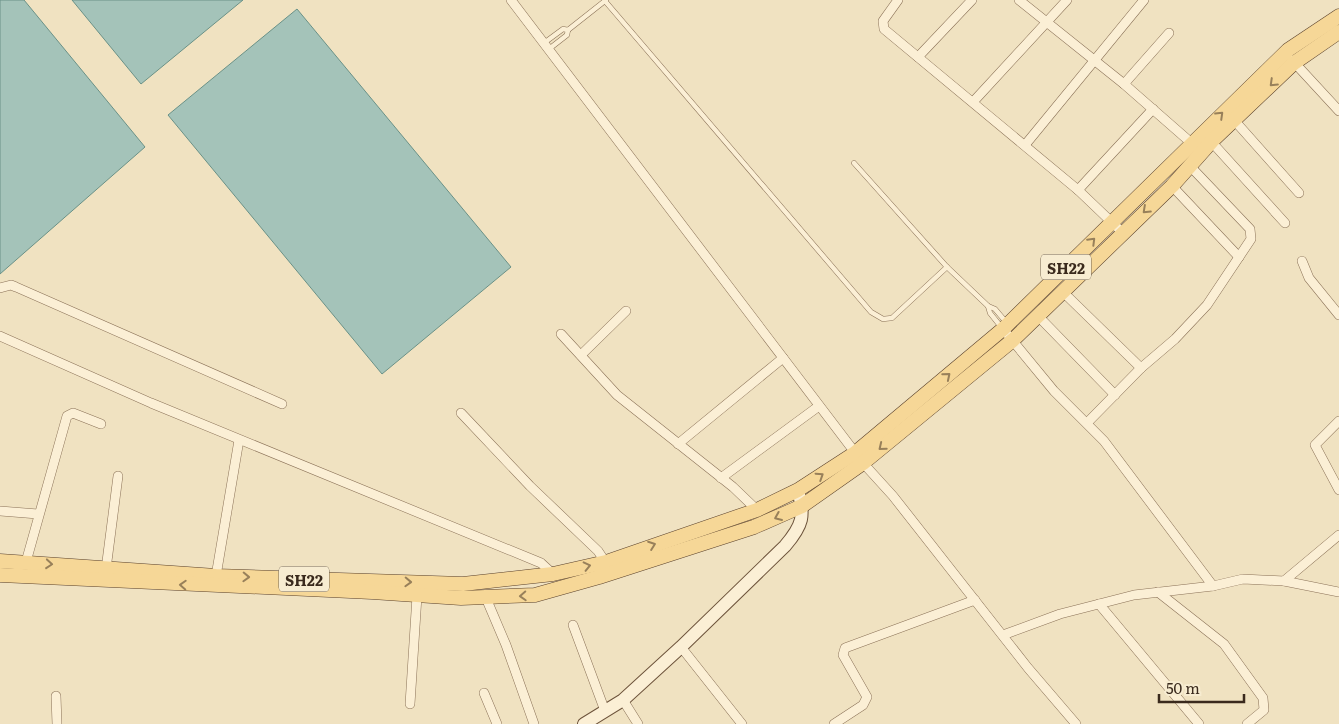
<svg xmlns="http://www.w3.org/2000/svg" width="1339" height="724" font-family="Literata,serif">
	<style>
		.water { fill: #a4c3b9; stroke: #6a9187 }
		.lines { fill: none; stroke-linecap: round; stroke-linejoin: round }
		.lane-casing { stroke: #8b7258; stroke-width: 5.5 }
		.street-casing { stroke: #8b7258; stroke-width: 10 }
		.secondary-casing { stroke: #6d533b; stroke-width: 14 }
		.primary-casing { stroke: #59402c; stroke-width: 15 }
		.lane { stroke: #fbefd5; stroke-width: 4.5 }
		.street { stroke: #fbefd5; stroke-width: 9 }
		.secondary { stroke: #fbefd5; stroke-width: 12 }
		.primary { stroke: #f6d797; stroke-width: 14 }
		.oneway { stroke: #98805a }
		.labels { text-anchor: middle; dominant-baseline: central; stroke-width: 4; stroke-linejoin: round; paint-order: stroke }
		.shield { fill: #f7ecd1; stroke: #736453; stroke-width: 1 }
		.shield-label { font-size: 15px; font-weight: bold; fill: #3a2a1d }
	</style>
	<rect width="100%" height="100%" fill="#f0e2c1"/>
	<!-- water -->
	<g class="water">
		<polygon points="0,0 24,0 145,147 0,274"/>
		<polygon points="72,0 243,0 141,84"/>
		<polygon points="297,9 511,267 382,374 168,115"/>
	</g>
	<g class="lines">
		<!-- lane casing -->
		<g class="lane-casing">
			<g id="lane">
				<polyline points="605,1 871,312 883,319 892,318 947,267"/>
				<polyline points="544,43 563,29 568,30 606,0"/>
				<polyline points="549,49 567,35 568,30"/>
				<polyline points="854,163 947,267 988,306 995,309 1006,322"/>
				<polyline points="988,306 990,313 1002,328"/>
			</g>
		</g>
		<!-- street casing -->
		<g class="street-casing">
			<g id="street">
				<polyline points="511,0 863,463 893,496 1028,668 1076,724"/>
				<polyline points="898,0 883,21 884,29 1078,190 1122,232"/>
				<polyline points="1019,0 1124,84 1196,147"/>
				<polyline points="918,57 972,0"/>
				<polyline points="1292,60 1339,111"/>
				<polyline points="1124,84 1169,33"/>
				<polyline points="973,102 1067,0"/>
				<polyline points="1234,120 1299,193"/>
				<polyline points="1208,138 1285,223"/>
				<polyline points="1025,145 1144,0"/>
				<polyline points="1172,186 1239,257"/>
				<polyline points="1078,190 1153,109"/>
				<polyline points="1302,261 1309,278 1339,315"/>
				<polyline points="0,288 11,285 16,287 282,404"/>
				<polyline points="1063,292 1141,368"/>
				<polyline points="1038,316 1115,395"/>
				<polyline points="1003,329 1054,391 1104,441 1213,586"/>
				<polyline points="561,334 617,395 733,487 757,510"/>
				<polyline points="0,336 151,403 541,563 553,574"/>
				<polyline points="581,355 626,311"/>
				<polyline points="461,413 530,486 598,551 608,566"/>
				<polyline points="1339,421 1315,445 1339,490"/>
				<polyline points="1087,423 1141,368 1175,339 1207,305 1251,239 1250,229 1189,165"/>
				<polyline points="678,444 783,358"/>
				<polyline points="721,478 819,406"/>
				<polyline points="0,511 38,514"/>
				<polyline points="26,562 67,416 73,413 101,424"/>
				<polyline points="106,569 118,476"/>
				<polyline points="216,576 239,440"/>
				<polyline points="1284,581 1339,535"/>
				<polyline points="1158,592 1224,644 1263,698 1264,710 1247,724"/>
				<polyline points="486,598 506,645 534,724"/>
				<polyline points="1099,604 1199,724"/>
				<polyline points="573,625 605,711"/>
				<polyline points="1003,635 1060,614 1134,595 1213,586 1243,579 1284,581 1339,592"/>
				<polyline points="681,647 742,724"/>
				<polyline points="484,693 497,724"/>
				<polyline points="56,696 57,724"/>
				<polyline points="623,700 638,724"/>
				<polyline points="410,704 417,596"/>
				<polyline points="834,724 863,705 867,697 843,655 845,648 975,600"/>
			</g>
		</g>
		<!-- secondary casing -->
		<g class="secondary-casing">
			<path id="secondary" d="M584,724L623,700L681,647L785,546C803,525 805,516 798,490"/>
		</g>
		<!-- primary casing -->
		<g class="primary-casing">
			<g id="primary">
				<polyline points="0,561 216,576 463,584 553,574 606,562 757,510 798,490 855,453 1003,329 1288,50 1339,16"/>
				<polyline points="0,575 372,592 461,598 535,595 599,577 754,527 802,506 863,463 1013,340 1172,186 1212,141 1294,63 1339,32"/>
			</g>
		</g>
		<!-- lane -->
		<use href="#lane" class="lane"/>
		<!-- street -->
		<use href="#street" class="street"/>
		<!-- secondary -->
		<use href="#secondary" class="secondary"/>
		<!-- primary -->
		<use href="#primary" class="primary"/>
	</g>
	<!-- one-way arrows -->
	<defs><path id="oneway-chevron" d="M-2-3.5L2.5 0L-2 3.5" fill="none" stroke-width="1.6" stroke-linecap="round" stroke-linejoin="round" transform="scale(1.25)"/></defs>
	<g class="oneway">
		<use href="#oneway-chevron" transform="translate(1273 83) rotate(136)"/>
		<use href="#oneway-chevron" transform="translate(1220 115) rotate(-44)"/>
		<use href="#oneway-chevron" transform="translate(1146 210) rotate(137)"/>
		<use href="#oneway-chevron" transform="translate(1092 241) rotate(-45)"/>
		<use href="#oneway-chevron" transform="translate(947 376) rotate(-40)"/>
		<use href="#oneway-chevron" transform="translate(882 447) rotate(141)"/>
		<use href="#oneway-chevron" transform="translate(820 476) rotate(-33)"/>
		<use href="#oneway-chevron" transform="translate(778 517) rotate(157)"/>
		<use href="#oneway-chevron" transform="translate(652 545) rotate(-20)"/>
		<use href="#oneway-chevron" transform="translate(49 564) rotate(5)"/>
		<use href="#oneway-chevron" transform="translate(587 566) rotate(-13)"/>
		<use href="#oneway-chevron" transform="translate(246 577) rotate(2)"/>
		<use href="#oneway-chevron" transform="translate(408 582) rotate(2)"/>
		<use href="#oneway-chevron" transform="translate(183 585) rotate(-177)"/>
		<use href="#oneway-chevron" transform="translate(523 596) rotate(177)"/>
	</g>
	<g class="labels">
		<!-- shield labels -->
		<g class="shield">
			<rect x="1041" y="254.5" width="50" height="25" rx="4"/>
			<rect x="279" y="566.5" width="50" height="25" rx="4"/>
		</g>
		<g class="shield-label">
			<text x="1066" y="267">SH22</text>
			<text x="304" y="579">SH22</text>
		</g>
	</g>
	<!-- scale -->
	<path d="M1159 694v8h85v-8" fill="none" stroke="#3a2a1d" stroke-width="2.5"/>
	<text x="1166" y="694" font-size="15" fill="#3a2a1d" stroke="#f7ecd1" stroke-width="4" paint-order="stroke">50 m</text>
</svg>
